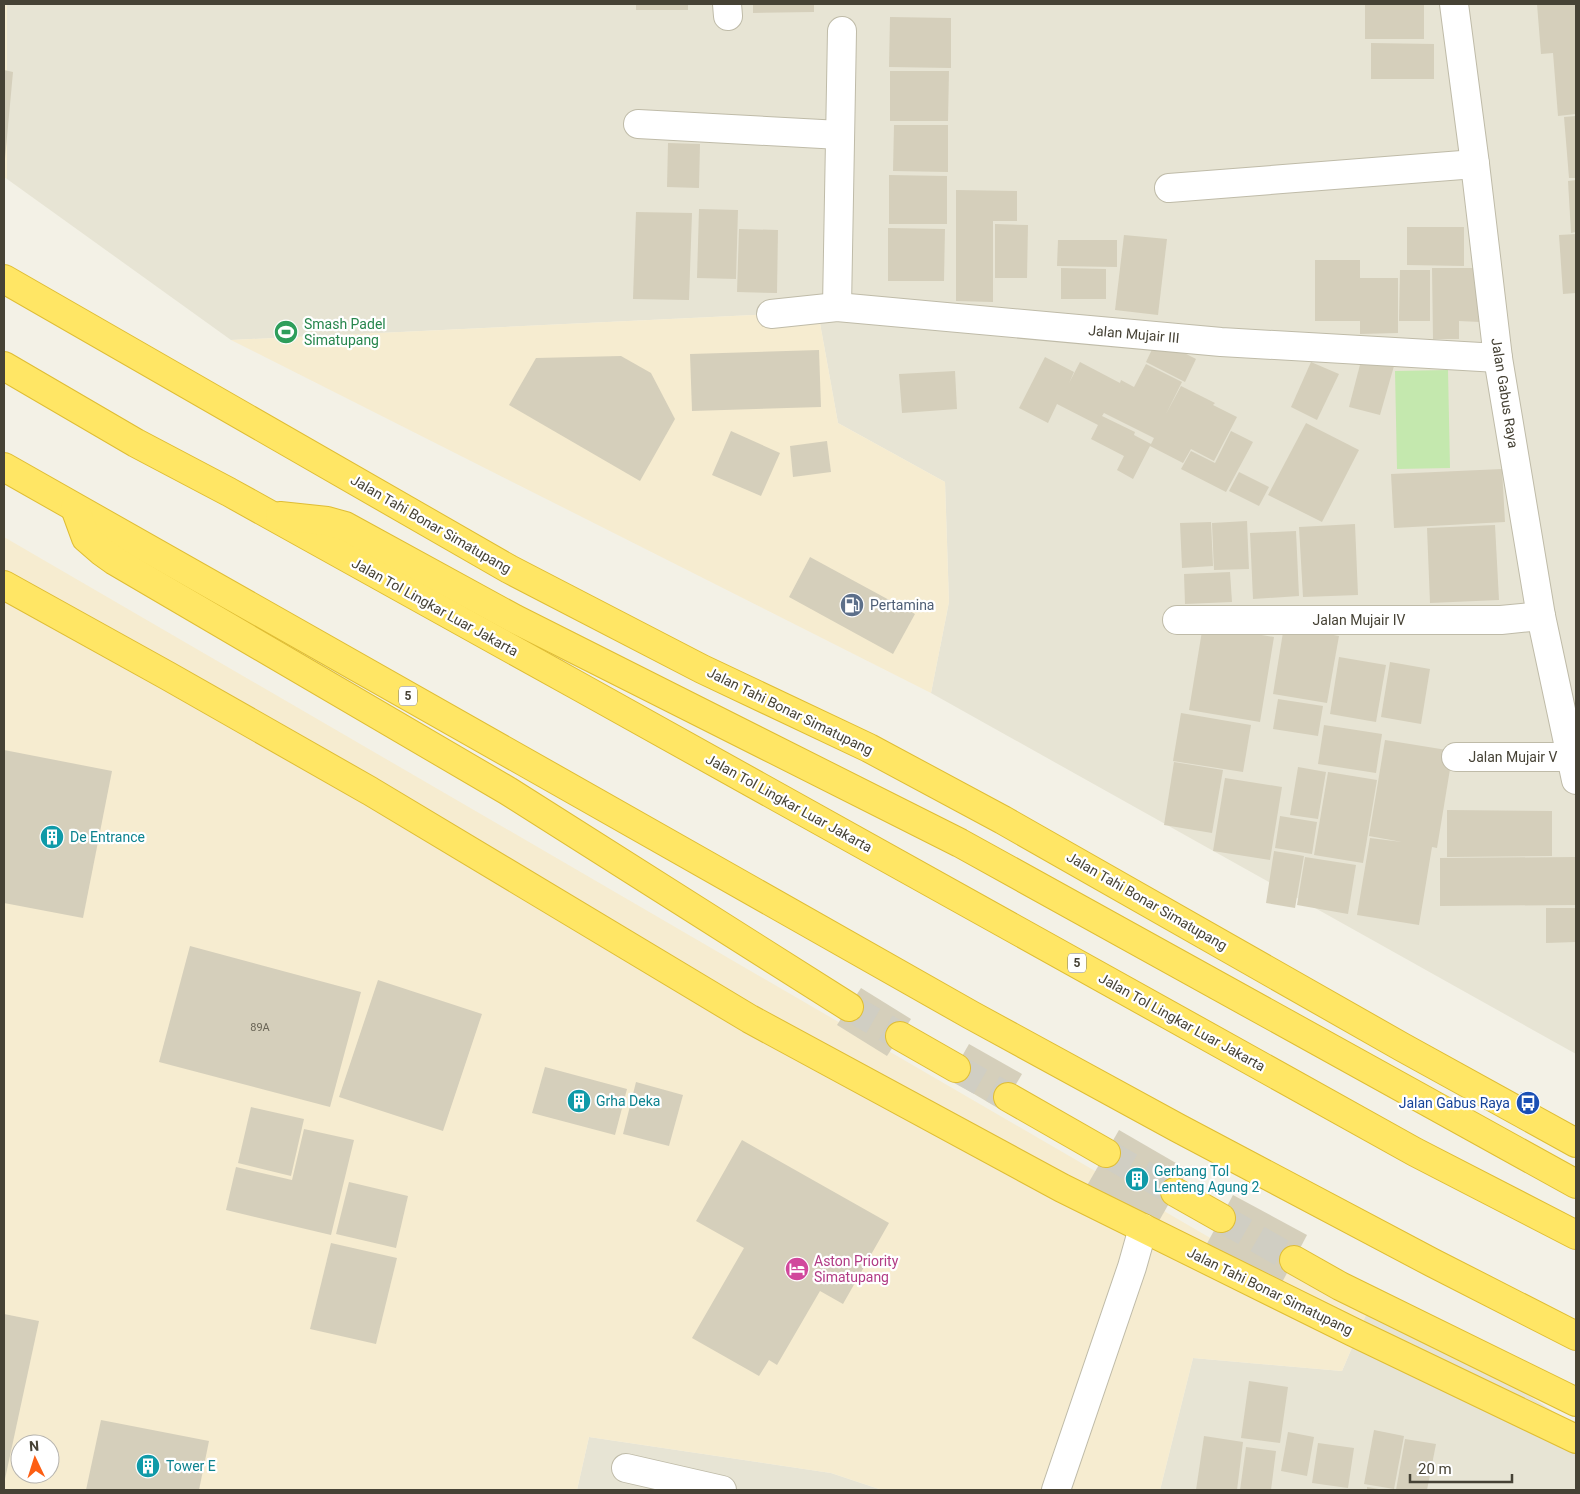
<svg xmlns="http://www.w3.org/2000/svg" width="1580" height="1494" font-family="Roboto,sans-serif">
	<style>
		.residential { fill: #e7e4d4 }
		.commercial { fill: #f6ecd0; fill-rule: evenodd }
		.green { fill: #c4e8ae }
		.building { fill: #d5cfbb; fill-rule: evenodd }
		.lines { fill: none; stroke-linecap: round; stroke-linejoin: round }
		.highway-tunnel { stroke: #d0cec3; stroke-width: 28; stroke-dasharray: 28 14; stroke-linecap: butt }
		.street-casing { stroke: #bfbba8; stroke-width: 30 }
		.highway-casing { stroke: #dfbd34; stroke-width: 30 }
		.street { stroke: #fff; stroke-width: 28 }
		.highway { stroke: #ffe665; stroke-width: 28 }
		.labels { text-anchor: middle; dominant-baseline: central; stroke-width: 4.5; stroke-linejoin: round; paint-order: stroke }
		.number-label { font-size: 11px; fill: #6a6556 }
		.shield { fill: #fff; stroke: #7e7b72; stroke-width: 1 }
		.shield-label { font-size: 12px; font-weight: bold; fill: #464235 }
		.leisure-label { font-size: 14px; fill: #27864d; stroke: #fff; text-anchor: start }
		.street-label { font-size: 14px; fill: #464235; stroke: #fff }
		.service-label { font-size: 14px; fill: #4e5e75; stroke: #fff; text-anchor: start }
		.culture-label { font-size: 14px; fill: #0d838f; stroke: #fff; text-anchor: start }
		.transit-label { font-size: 14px; fill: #164399; stroke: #fff; text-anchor: end }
		.hotel-label { font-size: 14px; fill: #b23c85; stroke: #fff; text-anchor: start }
	</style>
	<rect width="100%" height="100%" fill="#f3f1e6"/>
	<!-- residential -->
	<g class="residential">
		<polygon points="7,4 1576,4 1576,1054 931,693 949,602 945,482 838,423 818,312 231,340 7,179"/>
		<polygon points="1374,1296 1576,1426 1576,1490 1160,1490 1193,1358 1342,1371"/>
		<polygon points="589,1437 831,1473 882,1490 577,1490"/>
	</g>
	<!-- commercial -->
	<g class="commercial">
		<polygon points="4,4 7,4 7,179 4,177"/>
		<polygon points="818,312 838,423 945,482 949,602 931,693 231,340"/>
		<path d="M4,537L1231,1250L1374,1296L1342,1371L1193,1358L1160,1490H882L831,1473L589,1437L577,1490H4ZM20,1444H50V1474H20Z"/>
	</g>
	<!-- green -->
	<polygon class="green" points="1448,370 1450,468 1397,469 1395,371"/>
	<!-- building -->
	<g class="building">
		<rect x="636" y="4" width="52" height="6"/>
		<polygon points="753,4 814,4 814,12 753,13"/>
		<rect x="1365" y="4" width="59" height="35"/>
		<polygon points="1537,4 1576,4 1576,114 1558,116 1553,53 1541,54"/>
		<polygon points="890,17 951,18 951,68 889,67"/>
		<polygon points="1371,43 1434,44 1434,79 1371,79"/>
		<polygon points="4,70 13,72 5,159 4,159"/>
		<polygon points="890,71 949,71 948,121 890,121"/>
		<polygon points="1576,116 1576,178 1569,178 1564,117"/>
		<polygon points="894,125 948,125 948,172 893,171"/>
		<polygon points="668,143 700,144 699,188 667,187"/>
		<polygon points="889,175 947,176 947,224 889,224"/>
		<polygon points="1576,180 1576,232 1571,233 1568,181"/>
		<polygon points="956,190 1017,191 1017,221 993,221 993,302 956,301"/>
		<polygon points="699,209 738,210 736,279 697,278"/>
		<polygon points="636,212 692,213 689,300 633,299"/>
		<polygon points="995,224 1028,225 1027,278 995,278"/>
		<polygon points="1407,227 1464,227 1464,266 1407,265"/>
		<polygon points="888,228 945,229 944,281 888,281"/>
		<polygon points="739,229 778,230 777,293 737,292"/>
		<polygon points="1576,234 1576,293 1563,294 1559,235"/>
		<polygon points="1124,235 1167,239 1158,315 1115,310"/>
		<polygon points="1058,240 1117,240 1117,267 1057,266"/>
		<polygon points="1315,260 1360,260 1360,278 1398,278 1398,333 1360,334 1360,321 1315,321"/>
		<polygon points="1061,268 1106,269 1106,299 1061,299"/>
		<polygon points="1432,268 1480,268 1480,322 1459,321 1459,339 1433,339"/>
		<polygon points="1400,270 1430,270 1430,321 1399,321"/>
		<polygon points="1157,339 1196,359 1185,382 1146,362"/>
		<polygon points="819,350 821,407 692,411 690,354"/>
		<polygon points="621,356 651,373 675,419 640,481 509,405 536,358"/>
		<path d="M1045,357L1074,372L1069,383L1080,362L1120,383L1121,380L1134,387L1146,364L1182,382L1166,414L1181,386L1215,403L1213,405L1237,417L1214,461L1191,449L1183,463L1150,446L1133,479L1117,470L1124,456L1091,439L1098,425L1057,404L1048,423L1019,408ZM1104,413L1154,438L1151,444L1134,435L1135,432L1102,416Z"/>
		<polygon points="1362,357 1394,366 1380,415 1349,407"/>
		<polygon points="1311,362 1339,374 1317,420 1291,407"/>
		<polygon points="955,371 957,409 902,413 899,374"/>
		<polygon points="1306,423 1359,450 1322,522 1268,495"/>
		<polygon points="731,431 780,453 761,496 712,475"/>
		<polygon points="1231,431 1253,442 1226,492 1181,469 1191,451 1215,463"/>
		<polygon points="827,441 831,472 793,477 790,446"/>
		<polygon points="1502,469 1505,522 1394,528 1391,474"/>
		<polygon points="1239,472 1269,487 1259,506 1229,491"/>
		<polygon points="1247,521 1249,569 1214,570 1212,523"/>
		<polygon points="1211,522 1213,566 1182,568 1180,523"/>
		<polygon points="1355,524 1358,595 1303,597 1299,527"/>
		<polygon points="1495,525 1499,600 1430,603 1427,528"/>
		<polygon points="1296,531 1299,596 1253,599 1250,533"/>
		<polygon points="810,557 915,614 893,654 789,597"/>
		<polygon points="1230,572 1232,602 1185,604 1184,574"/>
		<polygon points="1203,625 1274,637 1260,722 1189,710"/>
		<polygon points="1284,626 1339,636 1327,703 1273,694"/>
		<polygon points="1339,657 1386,665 1376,722 1330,714"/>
		<polygon points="1390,662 1430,669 1421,724 1381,717"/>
		<polygon points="1278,699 1323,706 1318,736 1273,729"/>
		<polygon points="1181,713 1251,725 1243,772 1173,761"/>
		<polygon points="1324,725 1382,734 1376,773 1318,764"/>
		<polygon points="1385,740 1453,751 1437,848 1432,847 1419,925 1357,915 1370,838 1402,842 1369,836"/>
		<polygon points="4,750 112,771 83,918 4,903"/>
		<polygon points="1174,762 1223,770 1212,833 1164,825"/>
		<polygon points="1298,767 1326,772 1318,819 1290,815"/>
		<polygon points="1328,772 1377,780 1363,863 1314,855"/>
		<polygon points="1225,778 1282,787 1270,860 1213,851"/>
		<polygon points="1447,810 1552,811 1552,856 1447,857"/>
		<polygon points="1280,816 1317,822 1312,854 1275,848"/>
		<polygon points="1274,851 1304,856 1295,908 1266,903"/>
		<polygon points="1305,857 1356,865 1348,914 1297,905"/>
		<polygon points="1576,857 1576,905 1440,906 1440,858"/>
		<polygon points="1546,908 1576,908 1576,942 1546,943"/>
		<polygon points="190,946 361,992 330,1107 159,1062"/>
		<polygon points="378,980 482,1014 443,1131 339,1097"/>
		<polygon points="861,988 911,1019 887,1056 837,1025"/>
		<polygon points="969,1044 1022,1074 1001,1110 949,1079"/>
		<polygon points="545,1067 627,1089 615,1135 532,1113"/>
		<polygon points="636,1082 683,1095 669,1146 623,1134"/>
		<polygon points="251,1107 304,1119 291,1176 238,1163"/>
		<polygon points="304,1129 354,1140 331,1235 226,1210 236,1167 292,1180"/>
		<polygon points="1119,1130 1188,1170 1155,1228 1085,1189"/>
		<polygon points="742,1140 889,1223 843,1304 820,1291 777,1365 769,1360 759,1376 692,1338 744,1248 696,1221"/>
		<polygon points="349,1182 408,1196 396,1248 336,1234"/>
		<polygon points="1233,1195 1307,1235 1277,1292 1203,1251"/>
		<polygon points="331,1243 397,1258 376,1344 310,1329"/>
		<polygon points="4,1314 39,1321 5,1479 4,1479"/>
		<polygon points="1249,1381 1288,1387 1280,1443 1241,1438"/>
		<polygon points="101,1420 209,1441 199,1490 86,1490"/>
		<polygon points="1374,1430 1404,1436 1394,1489 1364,1484"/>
		<polygon points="1288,1432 1314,1437 1307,1476 1281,1471"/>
		<polygon points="1204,1436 1243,1442 1237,1490 1196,1490"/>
		<polygon points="1405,1439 1436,1444 1427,1490 1396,1490"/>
		<polygon points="1318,1443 1354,1448 1348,1488 1312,1483"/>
		<polygon points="1246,1447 1276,1451 1271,1490 1240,1490"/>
		<polygon points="1367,1487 1379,1489 1379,1490 1367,1490"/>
	</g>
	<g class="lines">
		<!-- highway-tunnel -->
		<g class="highway-tunnel">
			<polyline points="849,1007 900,1036"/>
			<polyline points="956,1068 1008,1097"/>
			<polyline points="1106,1153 1175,1192"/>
			<polyline points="1221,1218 1294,1260"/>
		</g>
		<!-- street casing -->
		<g class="street-casing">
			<g id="street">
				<polyline points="727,4 728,16"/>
				<polyline points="1454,4 1475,164 1498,358 1541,616 1576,780"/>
				<polyline points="638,124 840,135"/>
				<polyline points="1169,188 1475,164"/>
				<polyline points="837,307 842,31"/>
				<polyline points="771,314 837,307 1221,342 1498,358"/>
				<polyline points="1177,620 1501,620 1541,616"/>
				<polyline points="1456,757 1571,757"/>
				<polyline points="626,1468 722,1490"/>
				<polyline points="1056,1490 1132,1267 1143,1228"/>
			</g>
		</g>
		<!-- highway casing -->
		<g class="highway-casing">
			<g id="highway">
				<polyline points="4,279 509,569 702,669 869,748 1003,820 1402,1047 1576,1143"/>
				<polyline points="4,366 136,443 229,492 580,687 1415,1152 1576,1235"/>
				<polyline points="4,467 971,1015 1178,1128 1433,1263 1576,1336"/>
				<polyline points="75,508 86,538 101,551 115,561 508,791 849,1007"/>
				<polyline points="280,516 327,521 345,526 515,619 960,843 1576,1184"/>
				<polyline points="4,585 168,676 370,791 750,1019 1062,1188 1353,1332 1576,1439"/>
				<polyline points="900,1036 956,1068"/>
				<polyline points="1008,1097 1106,1153"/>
				<polyline points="1175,1192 1221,1218"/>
				<polyline points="1294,1260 1340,1286 1576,1402"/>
			</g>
		</g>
		<!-- street -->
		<use href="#street" class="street"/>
		<!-- highway -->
		<use href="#highway" class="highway"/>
	</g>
	<!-- icons -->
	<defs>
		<g id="stadium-disc" transform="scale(1.25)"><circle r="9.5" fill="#2e9e5b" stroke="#fff"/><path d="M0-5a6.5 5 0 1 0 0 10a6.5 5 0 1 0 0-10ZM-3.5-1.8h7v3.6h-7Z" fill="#fff"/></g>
		<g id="fuel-disc" transform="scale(1.25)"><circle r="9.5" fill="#5c6f8a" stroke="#fff"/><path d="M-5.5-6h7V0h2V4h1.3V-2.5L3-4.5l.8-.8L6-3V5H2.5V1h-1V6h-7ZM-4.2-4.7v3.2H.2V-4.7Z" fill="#fff"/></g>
		<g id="building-disc" transform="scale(1.25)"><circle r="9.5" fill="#0f9aa8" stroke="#fff"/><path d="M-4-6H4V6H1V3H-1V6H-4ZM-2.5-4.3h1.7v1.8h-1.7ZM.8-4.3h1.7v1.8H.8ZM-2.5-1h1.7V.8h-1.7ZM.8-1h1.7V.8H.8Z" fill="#fff"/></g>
		<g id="bus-disc" transform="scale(1.25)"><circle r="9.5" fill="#1a4fb4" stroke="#fff"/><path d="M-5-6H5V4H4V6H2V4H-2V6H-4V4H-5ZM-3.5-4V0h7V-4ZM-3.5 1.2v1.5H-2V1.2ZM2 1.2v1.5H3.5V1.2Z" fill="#fff"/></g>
		<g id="hotel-disc" transform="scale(1.25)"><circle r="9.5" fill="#d1479c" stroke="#fff"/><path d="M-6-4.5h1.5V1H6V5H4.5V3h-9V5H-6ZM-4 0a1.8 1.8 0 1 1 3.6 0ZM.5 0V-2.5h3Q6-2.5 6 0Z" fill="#fff"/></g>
	</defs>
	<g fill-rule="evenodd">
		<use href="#stadium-disc" x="286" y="332"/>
		<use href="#fuel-disc" x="852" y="605"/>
		<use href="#building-disc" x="52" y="837"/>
		<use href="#building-disc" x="579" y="1101"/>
		<use href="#bus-disc" x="1528" y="1103"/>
		<use href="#building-disc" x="1137" y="1179"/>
		<use href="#hotel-disc" x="797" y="1269"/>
		<use href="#building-disc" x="148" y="1466"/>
	</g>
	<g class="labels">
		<!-- number labels -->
		<g class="number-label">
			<text x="260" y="1027">89A</text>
		</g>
		<!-- shield labels -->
		<g class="shield">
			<rect x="399" y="686.5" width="18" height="19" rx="4"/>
			<rect x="1068" y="953.5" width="18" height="19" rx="4"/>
		</g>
		<g class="shield-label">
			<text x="408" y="696">5</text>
			<text x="1077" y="963">5</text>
		</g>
		<!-- leisure labels -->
		<g class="leisure-label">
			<text x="304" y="324">Smash Padel<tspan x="304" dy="16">Simatupang</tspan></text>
		</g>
		<!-- street labels -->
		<g class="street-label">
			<text transform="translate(1134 334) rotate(5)">Jalan Mujair III</text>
			<text transform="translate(1505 393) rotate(81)">Jalan Gabus Raya</text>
			<text transform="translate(431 524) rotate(30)">Jalan Tahi Bonar Simatupang</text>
			<text transform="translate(435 607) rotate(29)">Jalan Tol Lingkar Luar Jakarta</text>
			<text x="1359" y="620">Jalan Mujair IV</text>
			<text transform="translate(790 711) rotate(26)">Jalan Tahi Bonar Simatupang</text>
			<text x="1513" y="757">Jalan Mujair V</text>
			<text transform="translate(789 803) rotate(29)">Jalan Tol Lingkar Luar Jakarta</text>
			<text transform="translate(1147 901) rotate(30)">Jalan Tahi Bonar Simatupang</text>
			<text transform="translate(1182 1022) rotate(29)">Jalan Tol Lingkar Luar Jakarta</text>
			<text transform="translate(1270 1291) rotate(26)">Jalan Tahi Bonar Simatupang</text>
		</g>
		<!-- service labels -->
		<g class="service-label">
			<text x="870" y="605">Pertamina</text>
		</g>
		<!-- culture labels -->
		<g class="culture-label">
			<text x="70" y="837">De Entrance</text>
			<text x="596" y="1101">Grha Deka</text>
			<text x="1154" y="1171">Gerbang Tol<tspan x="1154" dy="16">Lenteng Agung 2</tspan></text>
			<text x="166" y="1466">Tower E</text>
		</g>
		<!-- transit labels -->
		<g class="transit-label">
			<text x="1510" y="1103">Jalan Gabus Raya</text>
		</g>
		<!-- hotel labels -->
		<g class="hotel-label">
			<text x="814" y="1261">Aston Priority<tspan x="814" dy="16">Simatupang</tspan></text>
		</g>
	</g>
	<!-- border -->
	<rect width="1580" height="1494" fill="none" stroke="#464235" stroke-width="10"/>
	<!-- north arrow -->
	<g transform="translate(35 1459) rotate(356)"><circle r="24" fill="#ffffff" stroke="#b5b3ae"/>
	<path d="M0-4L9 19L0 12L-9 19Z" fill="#fd5e13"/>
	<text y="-8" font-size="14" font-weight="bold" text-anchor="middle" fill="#464235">N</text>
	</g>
	<!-- scale -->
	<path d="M1410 1474v8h102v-8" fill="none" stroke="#464235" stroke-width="2.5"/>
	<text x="1418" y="1474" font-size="15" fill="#464235" stroke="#ffffff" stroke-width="4" paint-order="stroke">20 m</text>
</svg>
